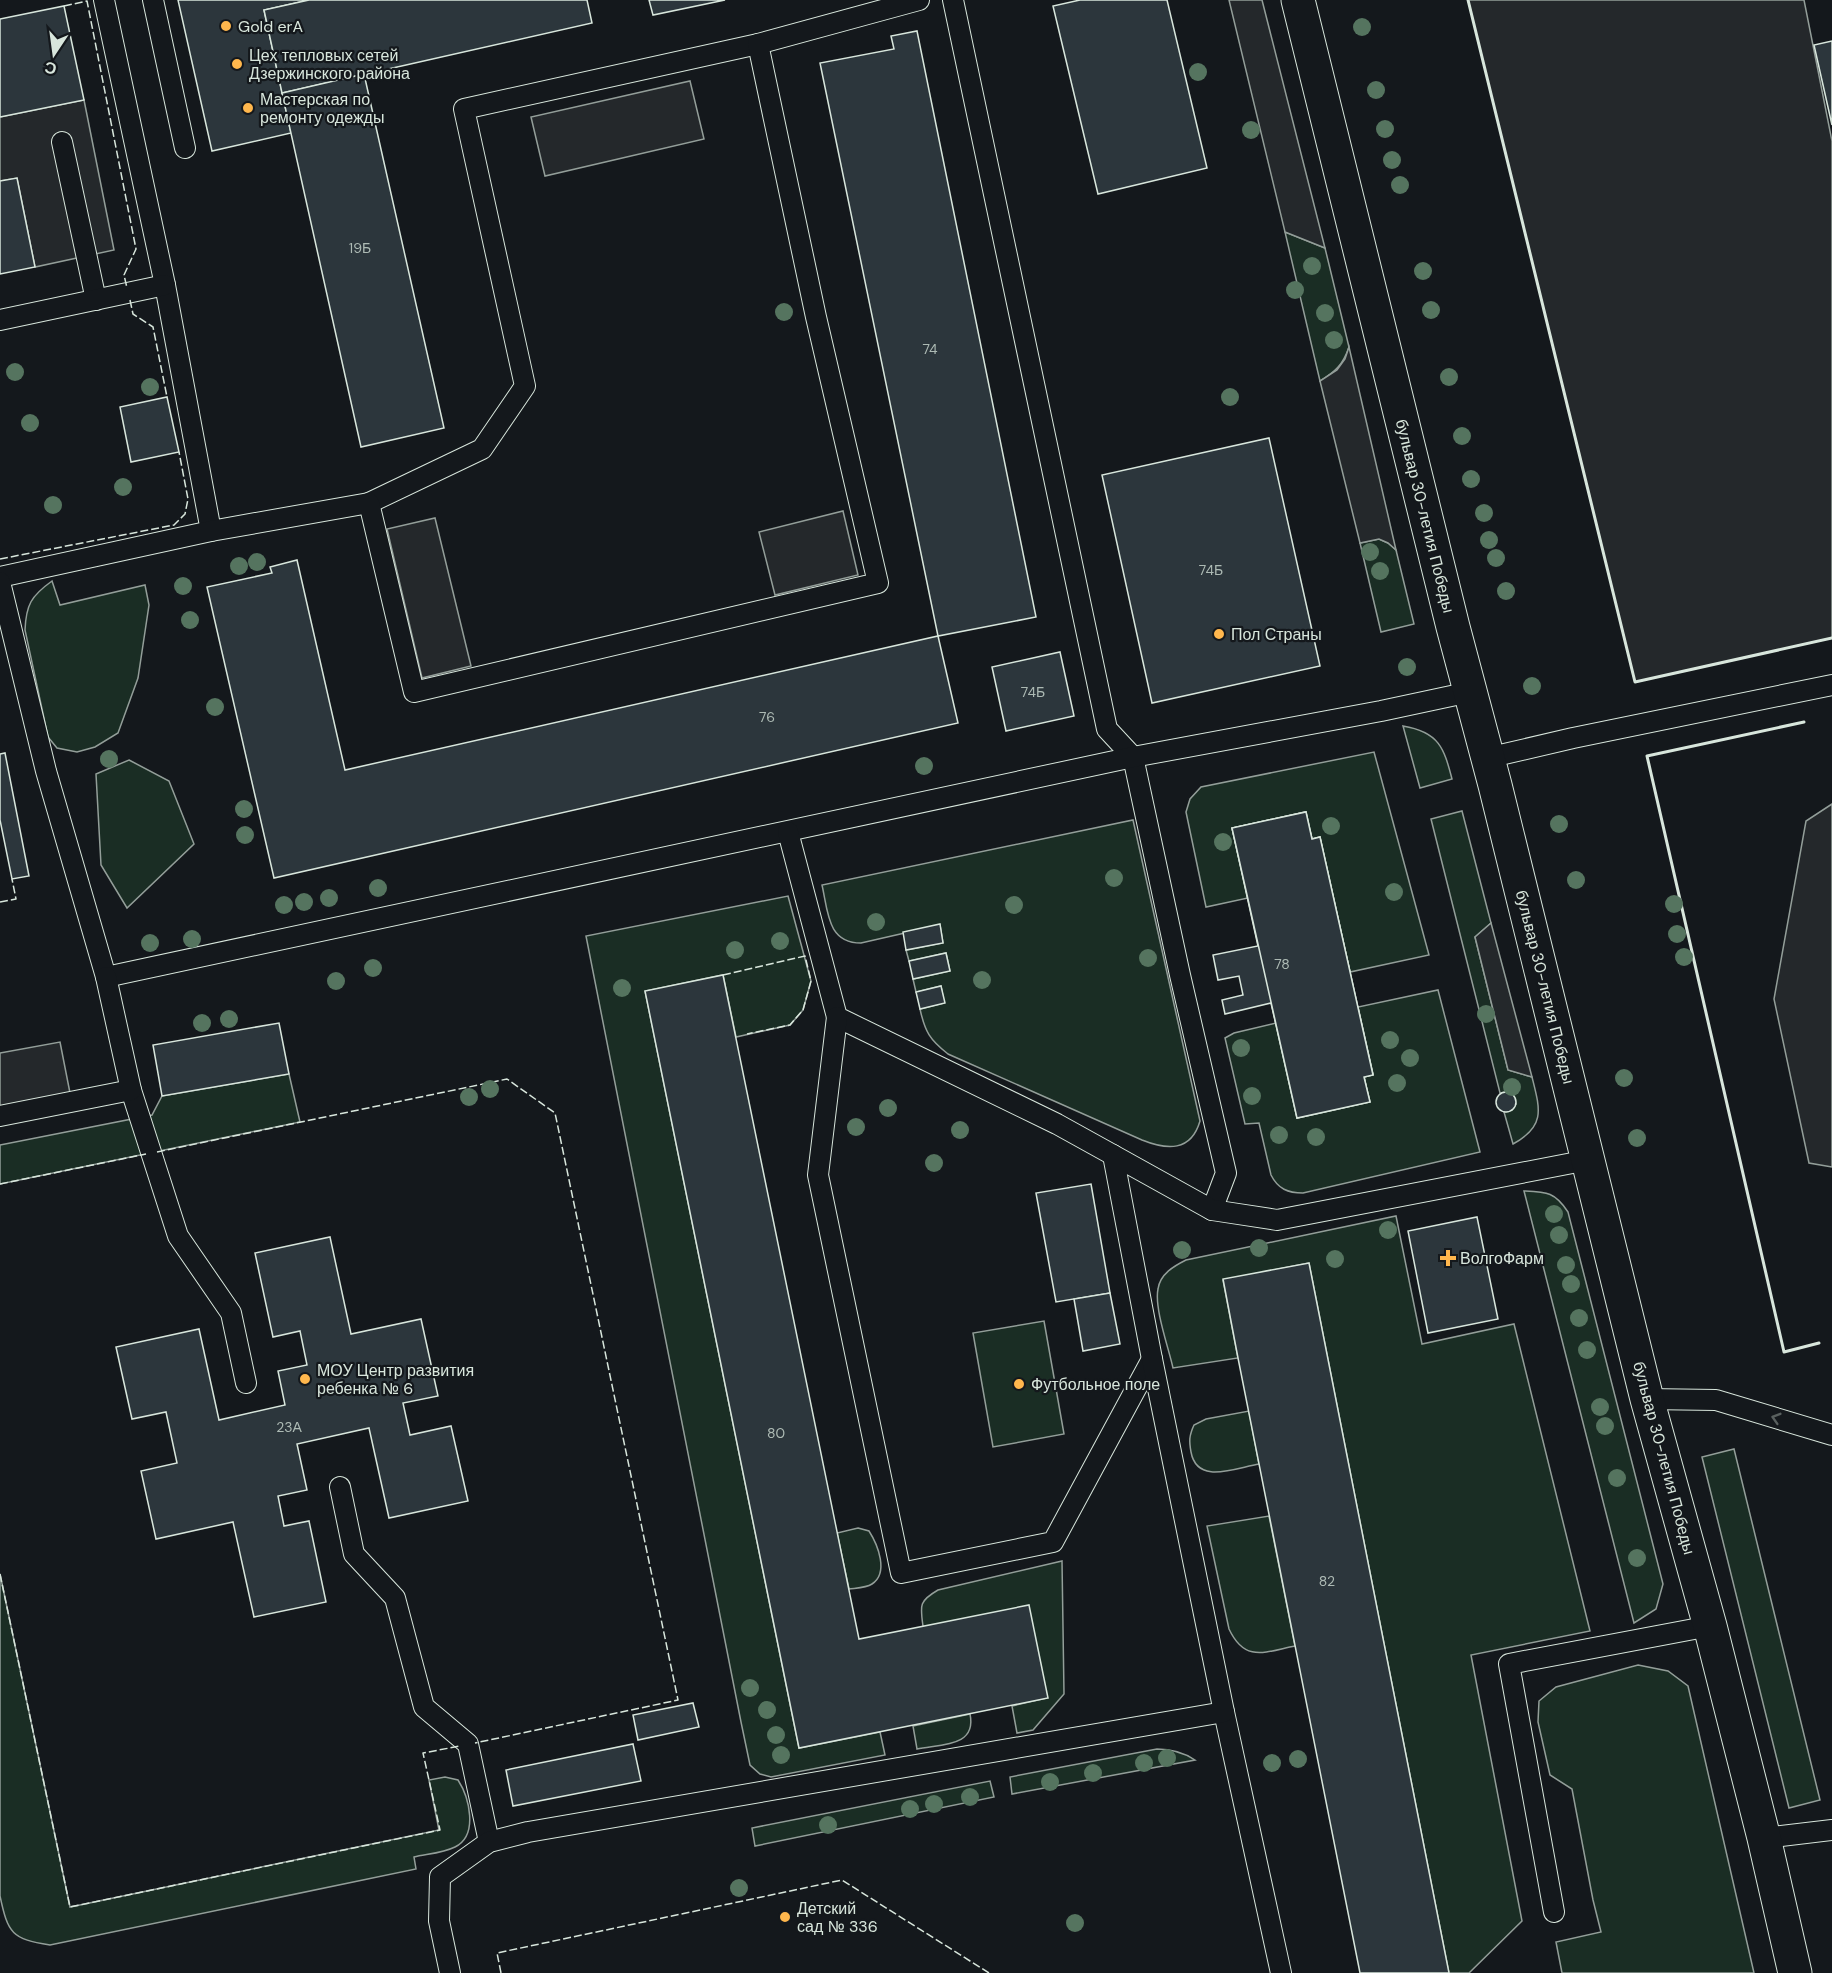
<svg xmlns="http://www.w3.org/2000/svg" width="1832" height="1973" font-family="'DM Sans',sans-serif">
	<style>
		.green { fill: #1a2d24; stroke: #939e99; stroke-width: 1.5 }
		.parking { fill: #24282b; stroke: #939e99; stroke-width: 1.5 }
		.building { fill: #2c363c; stroke: #d8e6dc; stroke-width: 1.5 }
		.lines { fill: none; stroke-linecap: round; stroke-linejoin: round }
		.service-casing { stroke: #d8e6dc; stroke-width: 22 }
		.secondary-casing { stroke: #d8e6dc; stroke-width: 35 }
		.service { stroke: #14181c; stroke-width: 20 }
		.secondary { stroke: #14181c; stroke-width: 33 }
		.fence { stroke: #d8e6dc; stroke-width: 1.5; stroke-dasharray: 8 3; stroke-linecap: butt }
		.wall { stroke: #d8e6dc; stroke-width: 3 }
		.tree { fill: #55745f }
		.oneway { stroke: #59605f }
		.poi-dot { fill: #ffb74d; stroke: #14181c; stroke-width: 2 }
		.labels { text-anchor: middle; dominant-baseline: central; stroke-width: 4.5; stroke-linejoin: round; paint-order: stroke }
		.number-label { font-size: 14px; fill: #adbab4 }
		.poi-label { font-size: 16px; fill: #d8e6dc; stroke: #14181c; text-anchor: start }
		.street-label { font-size: 16px; fill: #d8e6dc; stroke: #14181c }
	</style>
	<rect width="100%" height="100%" fill="#14181c"/>
	<!-- green -->
	<g class="green">
		<path d="M1285,232L1325,248L1349,347C1343,365 1335,372 1320,381Z"/>
		<polygon points="1379,539 1388,543 1396,550 1414,624 1381,632 1360,543"/>
		<path d="M52,581L60,605L145,585L149,605L138,678L118,733L95,747L77,752L57,748L48,737L25,630C26,605 31,596 52,581Z"/>
		<path d="M1403,726C1439,732 1444,748 1452,779L1420,788Z"/>
		<polygon points="1374,752 1429,955 1350,972 1320,838 1312,839 1305,812 1232,828 1248,898 1206,907 1186,812 1190,799 1201,787"/>
		<polygon points="129,760 169,781 194,844 127,908 101,865 96,774"/>
		<path d="M1462,811L1491,923L1475,937L1508,1070L1532,1077C1540,1109 1546,1126 1513,1144L1504,1112L1512,1110L1516,1104L1514,1096L1506,1092L1500,1093L1431,819Z"/>
		<path d="M1133,820L1200,1121C1191,1152 1167,1150 1142,1140L948,1054C930,1040 925,1032 920,1009L944,1003L941,986L916,992L913,979L950,971L946,953L909,961L906,950L943,943L940,925L861,943C827,943 828,911 822,885Z"/>
		<polygon points="788,896 811,981 803,1010 790,1025 736,1037 723,975 645,991 799,1748 880,1732 885,1755 771,1777 760,1774 750,1765 741,1722 586,936"/>
		<path d="M1438,990L1480,1152L1303,1193C1288,1193 1278,1189 1271,1175L1259,1123L1245,1124L1225,1038L1234,1033L1276,1023L1369,1101L1364,1077L1373,1074L1358,1007Z"/>
		<polygon points="289,1074 300,1122 0,1184 0,1145 152,1115 162,1096"/>
		<path d="M1524,1191C1547,1192 1555,1192 1568,1212L1663,1584L1656,1609L1634,1623Z"/>
		<path d="M1396,1216L1422,1344L1514,1324L1590,1631L1471,1655L1522,1921L1469,1973H1449L1309,1263L1223,1280L1238,1358L1173,1368C1169,1349 1154,1308 1158,1289C1160,1274 1174,1266 1186,1260Z"/>
		<polygon points="1044,1321 1064,1434 993,1447 973,1333"/>
		<path d="M1249,1411L1259,1464C1235,1468 1197,1485 1191,1452C1189,1441 1189,1436 1194,1425L1206,1419Z"/>
		<polygon points="1734,1449 1820,1800 1789,1808 1702,1457"/>
		<path d="M1269,1516L1295,1646C1265,1652 1245,1663 1229,1629L1207,1526Z"/>
		<path d="M858,1528L869,1531C878,1545 889,1573 872,1584C866,1588 856,1588 849,1589L837,1533Z"/>
		<path d="M1062,1561L1064,1694L1033,1730L1017,1733L1012,1706L1047,1698L923,1626C920,1605 919,1601 938,1590Z"/>
		<path d="M0,1574L70,1907L439,1830L429,1780L445,1777L458,1780C469,1797 479,1835 455,1847C443,1853 427,1854 414,1857L416,1869L50,1945C12,1939 8,1934 0,1896Z"/>
		<polygon points="1638,1665 1668,1671 1688,1686 1754,1973 1562,1973 1556,1942 1601,1932 1593,1900 1572,1789 1550,1775 1538,1722 1539,1701 1556,1687"/>
		<path d="M970,1714C977,1747 941,1744 917,1749L913,1726Z"/>
		<path d="M1157,1749C1171,1749 1183,1752 1195,1760L1012,1794L1010,1777Z"/>
		<polygon points="990,1781 994,1797 755,1846 752,1828"/>
	</g>
	<!-- parking -->
	<g class="parking">
		<polygon points="1229,0 1262,0 1325,248 1285,232"/>
		<polygon points="1468,0 1804,0 1832,141 1832,638 1635,682"/>
		<polygon points="690,81 704,139 545,176 531,117"/>
		<polygon points="84,100 114,250 35,267 17,178 0,181 0,117"/>
		<polygon points="1349,347 1396,550 1388,543 1379,539 1360,543 1320,381 1337,370 1345,359"/>
		<polygon points="843,511 858,575 775,595 759,532"/>
		<polygon points="435,518 471,666 422,678 387,529"/>
		<polygon points="1832,804 1832,1167 1809,1163 1774,999 1806,821"/>
		<polygon points="1491,923 1532,1077 1508,1070 1475,937"/>
		<polygon points="60,1042 70,1093 0,1107 0,1053"/>
	</g>
	<!-- building -->
	<g class="building">
		<polygon points="178,0 309,0 264,10 291,133 212,151"/>
		<polygon points="309,0 587,0 592,23 282,93 264,10"/>
		<polygon points="649,0 725,0 653,15"/>
		<polygon points="1080,0 1167,0 1207,168 1098,194 1053,6"/>
		<polygon points="64,6 84,100 0,117 0,19"/>
		<polygon points="917,31 1036,617 938,636 820,63 894,49 891,36"/>
		<polygon points="1832,41 1832,125 1814,45"/>
		<polygon points="364,74 444,428 361,447 282,93"/>
		<polygon points="17,178 35,267 0,274 0,181"/>
		<polygon points="167,397 179,452 131,462 120,407"/>
		<polygon points="1269,438 1320,666 1152,703 1102,475"/>
		<polygon points="297,560 345,770 938,636 958,723 274,878 207,587 272,573 270,567"/>
		<polygon points="1060,652 1074,716 1006,731 992,667"/>
		<polygon points="5,753 29,876 12,879 0,820 0,754"/>
		<polygon points="1306,812 1312,839 1320,837 1373,1075 1364,1077 1370,1102 1297,1118 1271,1003 1225,1014 1222,1000 1243,995 1239,976 1218,980 1213,955 1258,946 1232,828"/>
		<polygon points="1306,812 1312,839 1320,837 1373,1075 1364,1077 1370,1102 1297,1118 1232,828"/>
		<polygon points="940,924 943,943 906,950 903,932"/>
		<polygon points="946,953 950,971 913,979 909,961"/>
		<polygon points="723,975 859,1639 1029,1605 1048,1698 799,1748 645,991"/>
		<polygon points="941,986 945,1003 920,1009 916,992"/>
		<polygon points="279,1023 289,1074 162,1096 153,1045"/>
		<circle cx="1506" cy="1102" r="10"/>
		<polygon points="1091,1184 1110,1293 1056,1302 1036,1193"/>
		<polygon points="1477,1217 1498,1319 1428,1333 1408,1231"/>
		<polygon points="330,1237 351,1334 421,1319 438,1396 403,1403 410,1435 451,1426 468,1501 389,1518 369,1428 297,1444 307,1490 278,1496 284,1526 309,1521 326,1602 254,1617 233,1522 156,1539 141,1471 177,1463 166,1412 132,1419 116,1347 199,1329 219,1420 285,1405 278,1371 307,1365 300,1331 273,1337 255,1253"/>
		<polygon points="1309,1263 1449,1973 1360,1973 1238,1358 1223,1279"/>
		<polygon points="1110,1293 1120,1344 1083,1351 1074,1299"/>
		<polygon points="693,1703 699,1727 638,1740 633,1715"/>
		<polygon points="633,1744 641,1781 513,1806 506,1770"/>
	</g>
	<g class="lines">
		<!-- service casing -->
		<g class="service-casing">
			<g id="service">
				<polyline points="104,0 165,285 211,531"/>
				<polyline points="153,0 185,148"/>
				<polyline points="953,0 1107,729 1133,757 1180,975 1226,1173 1212,1210"/>
				<polyline points="62,142 96,300"/>
				<polyline points="0,320 165,285"/>
				<polyline points="369,503 482,449 525,386 464,109 758,44"/>
				<polyline points="0,577 211,531 369,503 414,692 878,583 816,317 758,44 919,0"/>
				<polyline points="0,582 46,771 106,977 1133,757 1381,711 1470,692"/>
				<polyline points="1487,758 1573,738 1832,685"/>
				<polyline points="788,832 837,1017 1057,1124 1113,1155"/>
				<polyline points="837,1017 818,1175 901,1573 1053,1542 1152,1359"/>
				<polyline points="131,1090 178,1236 231,1313 246,1383"/>
				<polyline points="0,1116 131,1090 106,977"/>
				<polyline points="1647,1399 1716,1400 1832,1435"/>
				<polyline points="340,1487 354,1554 395,1598 424,1707 468,1744 489,1842"/>
				<polyline points="1224,1712 1281,1973"/>
				<polyline points="1764,1838 1832,1830"/>
				<polyline points="1554,1912 1509,1664 1710,1626"/>
				<polyline points="450,1973 439,1921 440,1877 489,1842 528,1832 1224,1712 1152,1359 1113,1155 1212,1210 1277,1220 1588,1160"/>
			</g>
		</g>
		<!-- secondary casing -->
		<g class="secondary-casing">
			<polyline id="secondary" points="1298,0 1453,627 1495,785 1647,1399 1710,1626 1764,1838 1795,1973"/>
		</g>
		<!-- service -->
		<use href="#service" class="service"/>
		<!-- secondary -->
		<use href="#secondary" class="secondary"/>
		<!-- fence -->
		<g class="fence">
			<polyline points="64,6 87,1 136,249 124,275 127,288"/>
			<polyline points="130,300 133,314 153,327 167,397"/>
			<polyline points="0,559 174,525 185,514 188,499 179,452"/>
			<polyline points="0,902 16,899 12,879"/>
			<polyline points="723,975 805,956 811,981 803,1010 790,1025 747,1034"/>
			<polyline points="157,1152 507,1079 555,1113 678,1700 475,1743"/>
			<polyline points="0,1184 146,1154"/>
			<polyline points="0,1574 70,1907 440,1830 423,1753 460,1746"/>
			<polyline points="501,1973 497,1953 842,1880 989,1973"/>
		</g>
		<!-- wall -->
		<g class="wall">
			<polyline points="1468,0 1635,682 1832,638"/>
			<polyline points="1804,722 1647,756 1784,1352 1819,1343"/>
		</g>
	</g>
	<!-- trees -->
	<g class="tree">
		<circle cx="1362" cy="27" r="9"/>
		<circle cx="1198" cy="72" r="9"/>
		<circle cx="1376" cy="90" r="9"/>
		<circle cx="1385" cy="129" r="9"/>
		<circle cx="1251" cy="130" r="9"/>
		<circle cx="1392" cy="160" r="9"/>
		<circle cx="1400" cy="185" r="9"/>
		<circle cx="1312" cy="266" r="9"/>
		<circle cx="1423" cy="271" r="9"/>
		<circle cx="1295" cy="290" r="9"/>
		<circle cx="1431" cy="310" r="9"/>
		<circle cx="784" cy="312" r="9"/>
		<circle cx="1325" cy="313" r="9"/>
		<circle cx="1334" cy="340" r="9"/>
		<circle cx="15" cy="372" r="9"/>
		<circle cx="1449" cy="377" r="9"/>
		<circle cx="150" cy="387" r="9"/>
		<circle cx="1230" cy="397" r="9"/>
		<circle cx="30" cy="423" r="9"/>
		<circle cx="1462" cy="436" r="9"/>
		<circle cx="1471" cy="479" r="9"/>
		<circle cx="123" cy="487" r="9"/>
		<circle cx="53" cy="505" r="9"/>
		<circle cx="1484" cy="513" r="9"/>
		<circle cx="1489" cy="540" r="9"/>
		<circle cx="1370" cy="552" r="9"/>
		<circle cx="1496" cy="558" r="9"/>
		<circle cx="257" cy="562" r="9"/>
		<circle cx="239" cy="566" r="9"/>
		<circle cx="1380" cy="571" r="9"/>
		<circle cx="183" cy="586" r="9"/>
		<circle cx="1506" cy="591" r="9"/>
		<circle cx="190" cy="620" r="9"/>
		<circle cx="1407" cy="667" r="9"/>
		<circle cx="1532" cy="686" r="9"/>
		<circle cx="215" cy="707" r="9"/>
		<circle cx="109" cy="759" r="9"/>
		<circle cx="924" cy="766" r="9"/>
		<circle cx="244" cy="809" r="9"/>
		<circle cx="1559" cy="824" r="9"/>
		<circle cx="1331" cy="826" r="9"/>
		<circle cx="245" cy="835" r="9"/>
		<circle cx="1223" cy="842" r="9"/>
		<circle cx="1114" cy="878" r="9"/>
		<circle cx="1576" cy="880" r="9"/>
		<circle cx="378" cy="888" r="9"/>
		<circle cx="1394" cy="892" r="9"/>
		<circle cx="329" cy="898" r="9"/>
		<circle cx="304" cy="902" r="9"/>
		<circle cx="1674" cy="904" r="9"/>
		<circle cx="284" cy="905" r="9"/>
		<circle cx="1014" cy="905" r="9"/>
		<circle cx="876" cy="922" r="9"/>
		<circle cx="1677" cy="934" r="9"/>
		<circle cx="192" cy="939" r="9"/>
		<circle cx="780" cy="941" r="9"/>
		<circle cx="150" cy="943" r="9"/>
		<circle cx="735" cy="950" r="9"/>
		<circle cx="1684" cy="957" r="9"/>
		<circle cx="1148" cy="958" r="9"/>
		<circle cx="373" cy="968" r="9"/>
		<circle cx="982" cy="980" r="9"/>
		<circle cx="336" cy="981" r="9"/>
		<circle cx="622" cy="988" r="9"/>
		<circle cx="1486" cy="1014" r="9"/>
		<circle cx="229" cy="1019" r="9"/>
		<circle cx="202" cy="1023" r="9"/>
		<circle cx="1390" cy="1040" r="9"/>
		<circle cx="1241" cy="1048" r="9"/>
		<circle cx="1410" cy="1058" r="9"/>
		<circle cx="1624" cy="1078" r="9"/>
		<circle cx="1397" cy="1083" r="9"/>
		<circle cx="1512" cy="1087" r="9"/>
		<circle cx="490" cy="1089" r="9"/>
		<circle cx="1252" cy="1096" r="9"/>
		<circle cx="469" cy="1097" r="9"/>
		<circle cx="888" cy="1108" r="9"/>
		<circle cx="856" cy="1127" r="9"/>
		<circle cx="960" cy="1130" r="9"/>
		<circle cx="1279" cy="1135" r="9"/>
		<circle cx="1316" cy="1137" r="9"/>
		<circle cx="1637" cy="1138" r="9"/>
		<circle cx="934" cy="1163" r="9"/>
		<circle cx="1554" cy="1214" r="9"/>
		<circle cx="1388" cy="1230" r="9"/>
		<circle cx="1559" cy="1235" r="9"/>
		<circle cx="1259" cy="1248" r="9"/>
		<circle cx="1182" cy="1250" r="9"/>
		<circle cx="1335" cy="1259" r="9"/>
		<circle cx="1566" cy="1265" r="9"/>
		<circle cx="1571" cy="1284" r="9"/>
		<circle cx="1579" cy="1318" r="9"/>
		<circle cx="1587" cy="1350" r="9"/>
		<circle cx="1600" cy="1407" r="9"/>
		<circle cx="1605" cy="1426" r="9"/>
		<circle cx="1617" cy="1478" r="9"/>
		<circle cx="1637" cy="1558" r="9"/>
		<circle cx="750" cy="1688" r="9"/>
		<circle cx="767" cy="1710" r="9"/>
		<circle cx="776" cy="1735" r="9"/>
		<circle cx="781" cy="1755" r="9"/>
		<circle cx="1167" cy="1758" r="9"/>
		<circle cx="1298" cy="1759" r="9"/>
		<circle cx="1144" cy="1763" r="9"/>
		<circle cx="1272" cy="1763" r="9"/>
		<circle cx="1093" cy="1773" r="9"/>
		<circle cx="1050" cy="1782" r="9"/>
		<circle cx="970" cy="1797" r="9"/>
		<circle cx="934" cy="1804" r="9"/>
		<circle cx="910" cy="1809" r="9"/>
		<circle cx="828" cy="1825" r="9"/>
		<circle cx="739" cy="1888" r="9"/>
		<circle cx="1075" cy="1923" r="9"/>
	</g>
	<!-- one-way arrows -->
	<defs><path id="oneway-chevron" d="M-2-3.5L2.5 0L-2 3.5" fill="none" stroke-width="1.6" stroke-linecap="round" stroke-linejoin="round" transform="scale(1.5)"/></defs>
	<use class="oneway" href="#oneway-chevron" transform="translate(1776 1418) rotate(-163)"/>
	<!-- markers -->
	<g class="poi-dot">
		<circle cx="226" cy="26" r="6"/>
		<circle cx="237" cy="64" r="6"/>
		<circle cx="248" cy="108" r="6"/>
		<circle cx="1219" cy="634" r="6"/>
		<path d="M1445 1249h6v6h6v6h-6v6h-6v-6h-6v-6h6z"/>
		<circle cx="305" cy="1379" r="6"/>
		<circle cx="1019" cy="1384" r="6"/>
		<circle cx="785" cy="1917" r="6"/>
	</g>
	<g class="labels">
		<!-- number labels -->
		<g class="number-label">
			<text x="360" y="248">19Б</text>
			<text x="930" y="349">74</text>
			<text x="1211" y="570">74Б</text>
			<text x="1033" y="692">74Б</text>
			<text x="767" y="717">76</text>
			<text x="1282" y="964">78</text>
			<text x="289" y="1427">23А</text>
			<text x="776" y="1433">80</text>
			<text x="1327" y="1581">82</text>
		</g>
		<!-- poi labels -->
		<g class="poi-label">
			<text x="238" y="26">Gold erA</text>
			<text x="249" y="55">Цех тепловых сетей<tspan x="249" dy="18">Дзержинского района</tspan></text>
			<text x="260" y="99">Мастерская по<tspan x="260" dy="18">ремонту одежды</tspan></text>
			<text x="1231" y="634">Пол Страны</text>
			<text x="1460" y="1258">ВолгоФарм</text>
			<text x="317" y="1370">МОУ Центр развития<tspan x="317" dy="18">ребенка № 6</tspan></text>
			<text x="1031" y="1384">Футбольное поле</text>
			<text x="797" y="1908">Детский<tspan x="797" dy="18">сад № 336</tspan></text>
		</g>
		<!-- street labels -->
		<g class="street-label">
			<text transform="translate(1425 516) rotate(76)">бульвар 30-летия Победы</text>
			<text transform="translate(1545 987) rotate(76)">бульвар 30-летия Победы</text>
			<text transform="translate(1664 1458) rotate(75)">бульвар 30-летия Победы</text>
		</g>
	</g>
	<!-- north arrow -->
	<g transform="translate(54 54) rotate(193)" stroke="#14181c" stroke-width="4.5" paint-order="stroke">
	<path d="M0-4.5L10 22L0 15L-10 22Z" fill="#d8e6dc"/>
	<text y="-9" font-size="16" font-weight="bold" text-anchor="middle" fill="#d8e6dc">С</text>
	</g>
</svg>
